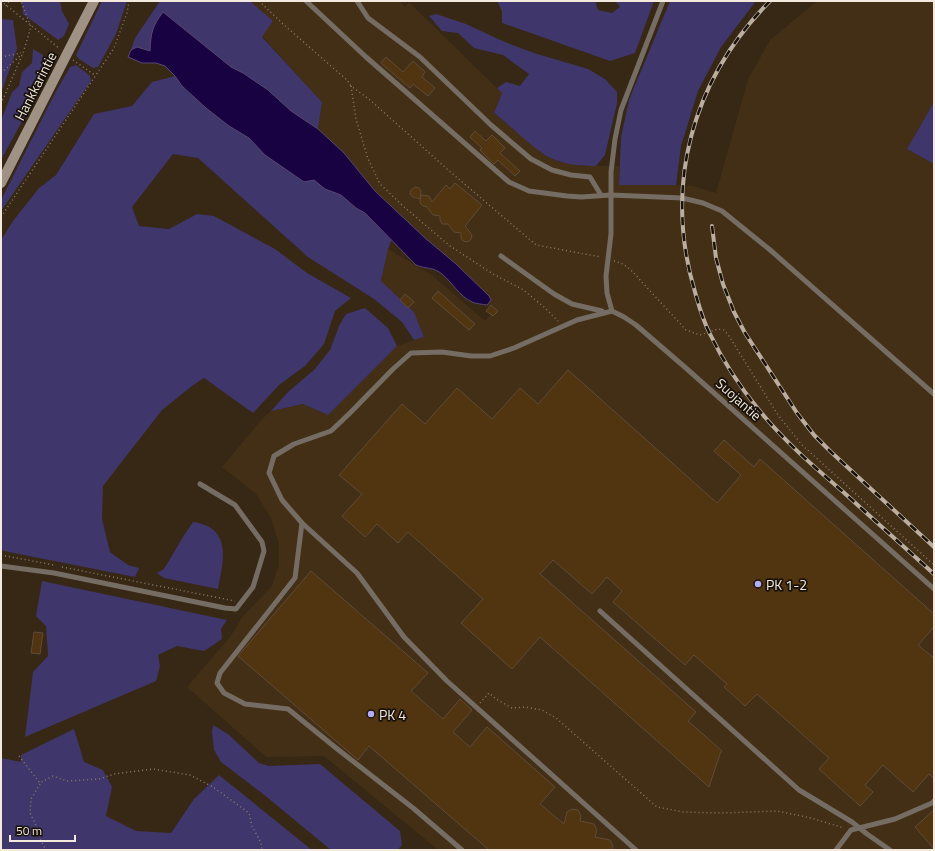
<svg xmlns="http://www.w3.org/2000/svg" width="935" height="851" font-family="'Titillium Web',sans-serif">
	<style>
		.built { fill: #432e16 }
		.green { fill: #3f366b }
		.water { fill: #180242; stroke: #5a4771 }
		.building { fill: #513410; stroke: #5e4c39 }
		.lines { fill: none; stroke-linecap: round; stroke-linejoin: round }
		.path { stroke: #897b6c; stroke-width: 1.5; stroke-dasharray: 1 3; stroke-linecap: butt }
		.service { stroke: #756d64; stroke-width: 5 }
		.secondary { stroke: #9f9284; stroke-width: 10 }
		.rail-casing { stroke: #bbaea1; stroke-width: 4 }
		.rail { stroke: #19120a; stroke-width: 2.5; stroke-dasharray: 8; stroke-linecap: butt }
		.poi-dot { fill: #b5acf8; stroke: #19120a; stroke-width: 1.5 }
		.labels { text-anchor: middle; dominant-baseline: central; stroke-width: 3.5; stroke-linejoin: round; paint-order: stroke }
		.street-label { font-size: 14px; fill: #f4e9de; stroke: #19120a }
		.poi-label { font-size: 14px; fill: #f4e9de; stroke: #19120a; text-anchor: start }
	</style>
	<rect width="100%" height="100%" fill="#372715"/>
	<!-- built -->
	<polygon class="built" points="250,1 399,1 405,7 409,2 502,93 494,113 545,155 560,162 584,166 619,166 619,185 676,185 693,186 716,193 748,79 770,40 817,1 934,2 934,102 907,149 934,164 934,850 438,850 324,756 266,757 187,687 230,637 243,616 272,586 279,565 279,544 271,518 256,494 222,467 262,419 271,411 303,404 328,415 397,346 424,337 414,312 381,281 388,249 432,275 485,321 490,315 487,305 491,300 456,264 425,238 375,191 344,153 318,129 322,102 262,36 273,21"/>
	<!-- green -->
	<g class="green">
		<polygon points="22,1 60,1 62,11 69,24 64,36 58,40 23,14"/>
		<polygon points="102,1 127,1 116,34 98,67 93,68 79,59 76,55"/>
		<path d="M160,1H250L273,21L262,37L322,102L318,129L291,111L268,90L243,73L231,67L163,12C153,25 151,35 150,51L137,47L131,50L135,38Z"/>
		<polygon points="497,1 597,1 596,4 598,10 612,13 620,7 615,1 654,1 635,53 610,61 502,23 502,11"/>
		<polygon points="670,1 756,1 721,47 698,91 681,146 676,185 619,185 621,137 629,100"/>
		<path d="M436,14L466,24L507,43L534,53L588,69L605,79L617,92V103L605,155L596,166C579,166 559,164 545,155C527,143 511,126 494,113L502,93L497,88L506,82L520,86L529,74L503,55L474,48L458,33L442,31L429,16Z"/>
		<polygon points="1,19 13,20 17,49 1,93"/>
		<polygon points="33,49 43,55 42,78 33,101 1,160 1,121 12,92 19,86 22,72 32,63"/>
		<polygon points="76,65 90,76 91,81 1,211 1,200 54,95 70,67"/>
		<polygon points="175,76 182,86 206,108 229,126 249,138 265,155 288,171 314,180 325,189 341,195 356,208 365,213 392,239 388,249 381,281 414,312 424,337 414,340 402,322 374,299 308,257 198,158 173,154 132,207 139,226 169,229 197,214 214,216 275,249 307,273 351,298 335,311 324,344 305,366 279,385 253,413 204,378 192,386 162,410 103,486 102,519 110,552 128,565 139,568 135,577 4,551 1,550 1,240 13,221 39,188 56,175 94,114 132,106 152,82"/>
		<polygon points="934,102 934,164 907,149"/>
		<polygon points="365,308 388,328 397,346 328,415 303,404 271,411 289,391 314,370 330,350 339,326 346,314"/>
		<path d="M193,522C232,527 224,561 218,589L164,578L157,573L164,569L183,537Z"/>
		<polygon points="42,581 227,620 221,629 222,639 204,651 177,646 158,655 160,666 156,681 25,737 33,672 48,656 46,626 36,616"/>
		<polygon points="213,725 228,734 259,763 269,766 320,764 400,831 402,845 397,850 331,850 263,794 221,762 214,750 212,732"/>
		<polygon points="74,729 84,762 103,770 112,787 106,816 136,831 171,833 194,799 219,775 312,850 1,850 1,758 21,762 21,755"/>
	</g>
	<!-- water -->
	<path class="water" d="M163,12L231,67L243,73L268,90L291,111L318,129L344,153L375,191L425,238L456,264L489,296L491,300L487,305C482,304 476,304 472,302C459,296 452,282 442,274C434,267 425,269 416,265L365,213L356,208L341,195L325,189L314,180L304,182L265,155L249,138L229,126L206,108L182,86L175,76L165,66L156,63H142L128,57L131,50L137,47L150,51C151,32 152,27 163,12Z"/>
	<!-- building -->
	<g class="building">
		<polygon points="386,57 403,72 413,61 425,72 422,77 435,88 428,96 413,84 410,88 381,63"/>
		<polygon points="475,131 486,141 492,135 505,148 500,153 520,171 515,176 498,160 494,164 480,150 482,148 470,137"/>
		<polygon points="455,183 482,205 465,226 472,235 471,239 468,242 463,241 461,238 461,233 454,232 448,224 442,224 440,220 440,216 433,215 427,207 423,206 420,203 421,195 429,196 432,202 446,185 450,189"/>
		<polygon points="415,187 419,188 421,191 420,199 413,197 410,194 411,190"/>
		<polygon points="438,291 475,324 469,330 432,298"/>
		<polygon points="405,294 414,302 408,308 400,300"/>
		<polygon points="491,305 498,311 493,316 486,311"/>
		<polygon points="568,370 717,503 741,475 714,451 724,440 754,467 760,459 934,614 934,627 918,645 934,658 934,779 929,774 913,792 883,765 865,785 873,792 860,806 819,769 829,758 757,694 745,706 724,687 727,684 694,655 685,665 613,602 622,591 607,577 592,594 553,560 540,574 696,712 688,721 722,751 720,754 709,787 540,637 512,669 461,623 483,599 408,532 398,543 377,524 365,537 342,516 362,494 339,475 402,404 425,424 457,388 492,419 520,388 538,404"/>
		<polygon points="311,571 428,673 411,691 443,719 460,699 472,710 453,732 470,747 487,727 555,787 540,804 564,824 567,812 572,809 578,810 581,816 580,821 594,824 597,830 595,837 610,840 613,846 612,850 489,850 369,746 358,760 238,656"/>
		<polygon points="34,632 43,633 40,654 31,653"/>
		<polygon points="934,810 934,849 915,827"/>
	</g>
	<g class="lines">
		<!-- path -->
		<g class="path">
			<polyline points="1,1 60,49"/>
			<polyline points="259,1 284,25 347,80 351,86 370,100 447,169 536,245 601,257"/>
			<polyline points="6,6 9,1"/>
			<polyline points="1,57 21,53"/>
			<polyline points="73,60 96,76"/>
			<polyline points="1,73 22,54"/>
			<polyline points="351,86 356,119 368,159 380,184 404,207 450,246 493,274 522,289 544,307 558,321"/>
			<polyline points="1,104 23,53 31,27 21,1"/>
			<polyline points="1,217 114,48 127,13 129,1"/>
			<polyline points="614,261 623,264 630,269 686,330 700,335 718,329 724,330 729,336 778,415 802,445 934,565"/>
			<polyline points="1,555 54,565"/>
			<polyline points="62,567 235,601"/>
			<polyline points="480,703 489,693 496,699 512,708 525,707 542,710 556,718 657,807 683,812 722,813 777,811 811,818 844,828"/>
			<polyline points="19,756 40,783 53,776 67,781 99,779 114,774 153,769 190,775 213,787 249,813 252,826 261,843 262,850"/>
			<polyline points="40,784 31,799 30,813 35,823 40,839 46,850"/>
		</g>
		<!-- service -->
		<g class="service">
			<polyline points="306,1 366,57 509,182 529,191 567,196 581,197 611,195 682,198 703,203 722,211 769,249 934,394"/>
			<polyline points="357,1 368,18 420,57 491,125 531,159 552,170 571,175 590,177 601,195"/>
			<polyline points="663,1 621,110 615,139 611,172 611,234 606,276 607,293 612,311 624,317 636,325 687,369 934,589"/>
			<polyline points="501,256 554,294 572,304 602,311"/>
			<polyline points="612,311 577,320 514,348 490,356 471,356 442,352 411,353 393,369 350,413 331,431 294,444 274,456 269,473 282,500 302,523 357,573 404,637 447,681 636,850"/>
			<polyline points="302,523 295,578 220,673 217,683 224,693 245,704 288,709 336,748 413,808 462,850"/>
			<polyline points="1,566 54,573 225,608 236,609 253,587 264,551 262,542 235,505 200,484"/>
			<polyline points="600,611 799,790 852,822 867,834 890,850"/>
			<polyline points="836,850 851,830 895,819 932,803 934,801"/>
		</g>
		<!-- secondary -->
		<polyline class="secondary" points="1,183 94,1"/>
		<!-- rail casing -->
		<g class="rail-casing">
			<g id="rail">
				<path d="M770,1C692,80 663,185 695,292C699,306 703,321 710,334C723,361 740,387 759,410C783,440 812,465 841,490C872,518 903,546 934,574"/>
				<polyline points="712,226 716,258 723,284 734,312 745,333 797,413 814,435 831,452 934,547"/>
			</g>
		</g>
		<!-- rail -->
		<use href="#rail" class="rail"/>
	</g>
	<!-- markers -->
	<g class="poi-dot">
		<circle cx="758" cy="584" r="4"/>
		<circle cx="371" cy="714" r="4"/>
	</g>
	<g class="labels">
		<!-- street labels -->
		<g class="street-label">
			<text transform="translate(35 86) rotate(-63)">Hankkarintie</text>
			<text transform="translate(739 399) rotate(42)">Suojantie</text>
		</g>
		<!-- poi labels -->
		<g class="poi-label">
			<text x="766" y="584">PK 1-2</text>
			<text x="379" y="714">PK 4</text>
		</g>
	</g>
	<!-- border -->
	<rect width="935" height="851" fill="none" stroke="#f4e9de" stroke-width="4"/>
	<!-- scale -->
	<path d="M10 835v6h65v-6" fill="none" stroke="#f4e9de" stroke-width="2"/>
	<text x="16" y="835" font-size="12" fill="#f4e9de" stroke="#19120a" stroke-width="3" paint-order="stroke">50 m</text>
</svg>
